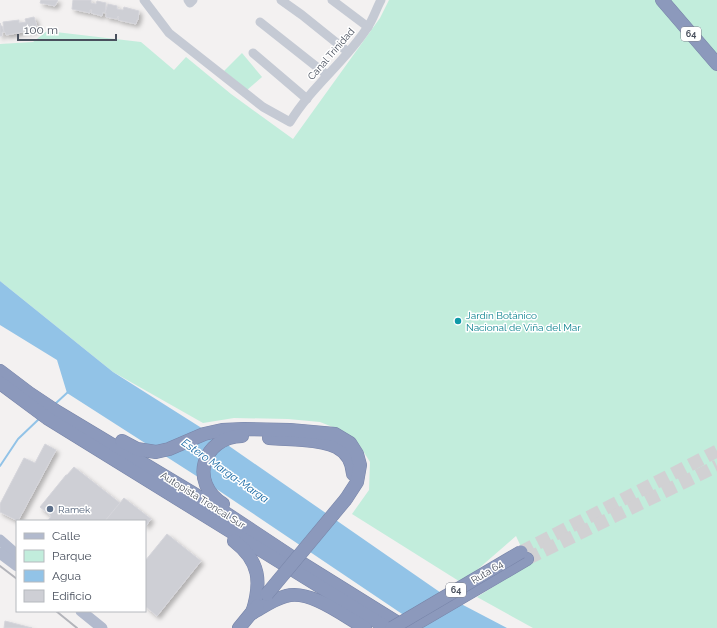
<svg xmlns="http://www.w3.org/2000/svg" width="717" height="628" font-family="Raleway,sans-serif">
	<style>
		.green { fill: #c2eddc }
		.water { fill: #92c3e7 }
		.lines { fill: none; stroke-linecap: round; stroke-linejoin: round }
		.stream { stroke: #92c3e7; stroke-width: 2 }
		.building { fill: #cecfd5; stroke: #d5d5db; filter: url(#shadow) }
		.highway-tunnel { stroke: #d1d1d3; stroke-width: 13; stroke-dasharray: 13 6; stroke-linecap: butt }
		.highway-casing { stroke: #7784a8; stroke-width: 14 }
		.minor { stroke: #c5cad4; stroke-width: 9 }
		.major { stroke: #b2bacd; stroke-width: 11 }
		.highway { stroke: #8c99bc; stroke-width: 13 }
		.rail { stroke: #b3b4ba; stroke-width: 2 }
		.highway-bridge-casing { stroke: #7784a8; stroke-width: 14; stroke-linecap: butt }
		.highway-bridge { stroke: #8c99bc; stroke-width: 13 }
		.culture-dot { fill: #0f9aa8; stroke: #fff; stroke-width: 1.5 }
		.service-dot { fill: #5c6f8a; stroke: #fff; stroke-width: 1.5 }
		.labels { text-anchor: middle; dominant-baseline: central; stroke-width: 3; stroke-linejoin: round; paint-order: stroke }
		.shield { fill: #fff; stroke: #80848e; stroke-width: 1 }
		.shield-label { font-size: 9px; font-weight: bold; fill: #49505d }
		.street-label { font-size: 10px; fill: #49505d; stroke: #fff }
		.culture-label { font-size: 10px; fill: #0d838f; stroke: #fff; text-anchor: start }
		.service-label { font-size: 10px; fill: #4e5e75; stroke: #fff; text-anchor: start }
		.water-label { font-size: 11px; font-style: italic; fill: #1668a4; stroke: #fff }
	</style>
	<defs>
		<filter id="shadow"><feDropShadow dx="3" dy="3" stdDeviation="2" flood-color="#0004"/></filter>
	</defs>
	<rect width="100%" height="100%" fill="#f3f1f1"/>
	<!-- green -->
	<g class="green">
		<polygon points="389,0 717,0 717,628 533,628 477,597 529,564 516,536 462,583 352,514 369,490 370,462 360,446 343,431 320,422 288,419 234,418 203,423 113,372 0,281 0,44 33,42 47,31 141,42 174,70 186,57 231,94 293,139 380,18"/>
		<polygon points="242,53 262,77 247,90 224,71"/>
	</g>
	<!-- water -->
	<polygon class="water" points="0,281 113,372 219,439 444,595 507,628 424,628 420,626 212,486 67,393 57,360 0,325"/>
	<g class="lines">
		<!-- stream -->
		<g class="stream">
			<polyline points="55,404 68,392"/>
			<polyline points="0,466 18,439 40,418"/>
		</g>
	</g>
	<!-- building -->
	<g class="building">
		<polygon points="41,0 58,0 55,6 40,3"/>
		<polygon points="73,0 91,0 91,3 96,4 97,1 106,3 105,13 103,12 102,16 91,13 92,10 90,10 90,13 72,9"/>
		<polygon points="108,4 117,6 117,9 123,10 124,7 139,11 138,20 137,20 136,24 118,20 119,17 118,16 117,19 106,17 106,13 105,13"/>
		<polygon points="34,17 37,26 35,26 36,30 25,32 24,29 23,29 23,32 6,35 5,32 4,32 3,22 19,20 19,23 26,22 25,19"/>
		<polygon points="0,23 1,26 2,26 4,32 2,32 2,36 0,36"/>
		<polygon points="45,444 56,450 18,521 0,512 0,504 24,458 35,463"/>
		<polygon points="74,467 120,503 105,521 48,521 51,516 40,507 66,475 67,475"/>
		<polygon points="124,498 151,519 145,527 145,521 105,521"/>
		<polygon points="167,534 201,561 157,616 145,606 145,561"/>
		<polygon points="5,621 32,628 4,628"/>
	</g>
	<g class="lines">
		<!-- highway-tunnel -->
		<g class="highway-tunnel">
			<polyline points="521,552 717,451"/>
			<polyline points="527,559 717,466"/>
		</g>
		<!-- highway casing -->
		<g class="highway-casing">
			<g id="highway">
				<polyline points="662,0 717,64"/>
				<polyline points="0,371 29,393 56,411 221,510 292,557 406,628"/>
				<polyline points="0,383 47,418 387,628"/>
				<path d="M269,438C281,439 292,439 303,440C327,442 351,445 353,474"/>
				<polyline points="122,441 137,449 156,452 169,449 204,434 222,430 244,429 290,430 335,434 350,443 357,454 360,465 357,482 346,499"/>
				<path d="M223,504C189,483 202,437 242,436"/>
				<path d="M234,541C260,561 262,582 252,613"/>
				<path d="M252,613C263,607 274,599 286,596C310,589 344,616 365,628"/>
				<polyline points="239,628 257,606"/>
				<polyline points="409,628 527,559"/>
			</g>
		</g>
		<!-- minor -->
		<g class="minor">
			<path d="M144,0L169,33L263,107L290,122C311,87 345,62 367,28C373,20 376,9 381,0"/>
			<polyline points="188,0 190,3 193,0"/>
			<polyline points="281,0 302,15 348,52"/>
			<polyline points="332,0 368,27"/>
			<polyline points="260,22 327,75"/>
			<polyline points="253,53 307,99"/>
		</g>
		<!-- major -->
		<g class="major">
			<polyline points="0,540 17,555"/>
			<polyline points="0,553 17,566"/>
			<polyline points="81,611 102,628"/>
		</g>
		<!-- highway -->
		<use href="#highway" class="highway"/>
		<!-- rail -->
		<g class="rail">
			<polyline points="0,566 17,579"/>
			<polyline points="56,611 77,628"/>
		</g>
		<!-- highway-bridge casing -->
		<g class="highway-bridge-casing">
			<g id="highway-bridge">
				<polyline points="267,594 346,499"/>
				<polyline points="392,628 521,552"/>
			</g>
		</g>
		<!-- highway-bridge -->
		<use href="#highway-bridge" class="highway-bridge"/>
	</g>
	<!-- markers -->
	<circle class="culture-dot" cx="458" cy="321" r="4"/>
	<circle class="service-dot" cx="50" cy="509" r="4"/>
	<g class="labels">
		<!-- shield labels -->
		<g class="shield">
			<rect x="681" y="27" width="20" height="14" rx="3"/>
			<rect x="446" y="583" width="20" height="14" rx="3"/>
		</g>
		<g class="shield-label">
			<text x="691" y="34">64</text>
			<text x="456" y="590">64</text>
		</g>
		<!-- street labels -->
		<g class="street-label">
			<text transform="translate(331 54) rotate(-49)">Canal Trinidad</text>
			<text transform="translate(203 500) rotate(32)">Autopista Troncal Sur</text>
			<text transform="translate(487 572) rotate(-31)">Ruta 64</text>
		</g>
		<!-- culture labels -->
		<g class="culture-label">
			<text x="466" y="315">Jardín Botánico<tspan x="466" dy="12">Nacional de Viña del Mar</tspan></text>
		</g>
		<!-- service labels -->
		<g class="service-label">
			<text x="58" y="509">Ramek</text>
		</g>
		<!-- water labels -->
		<g class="water-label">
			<text transform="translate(225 471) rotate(35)">Estero Marga-Marga</text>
		</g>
	</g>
	<!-- legend -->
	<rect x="16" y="520" width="130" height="92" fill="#ffffff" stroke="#b6b9be"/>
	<rect x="24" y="533" width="20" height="6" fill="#b2bacd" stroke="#b6b9be"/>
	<text x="52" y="540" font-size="12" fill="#49505d">Calle</text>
	<rect x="24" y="550" width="20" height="12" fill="#c2eddc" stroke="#b6b9be"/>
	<text x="52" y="560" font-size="12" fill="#49505d">Parque</text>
	<rect x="24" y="570" width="20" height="12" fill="#92c3e7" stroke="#b6b9be"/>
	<text x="52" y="580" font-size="12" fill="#49505d">Agua</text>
	<rect x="24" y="590" width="20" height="12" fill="#cecfd5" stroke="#b6b9be"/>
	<text x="52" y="600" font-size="12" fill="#49505d">Edificio</text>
	<!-- scale -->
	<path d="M18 34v6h98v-6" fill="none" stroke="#49505d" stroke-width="2"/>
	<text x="24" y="34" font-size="12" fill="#49505d" stroke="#ffffff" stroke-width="3" paint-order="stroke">100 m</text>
</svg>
